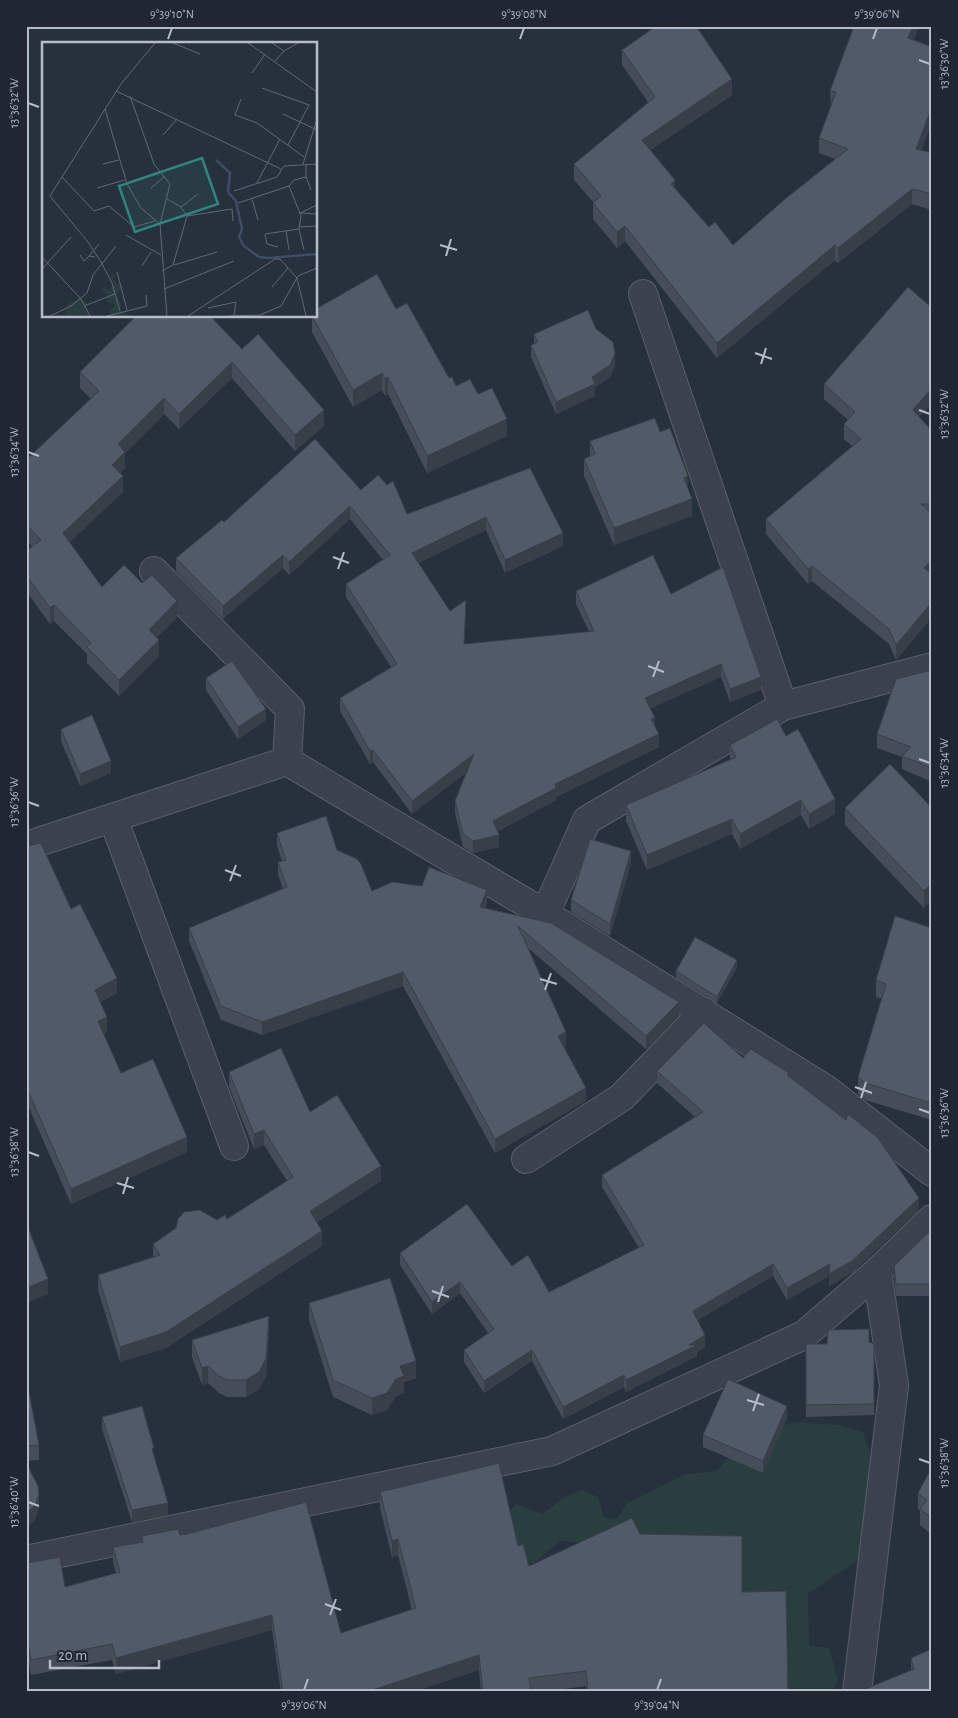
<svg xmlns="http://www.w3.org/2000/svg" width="958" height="1718" font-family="'Alegreya Sans',sans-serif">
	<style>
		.green { fill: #2a3d3f }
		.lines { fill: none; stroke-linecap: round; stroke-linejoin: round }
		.minor-casing { stroke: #59606b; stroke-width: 30 }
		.minor { stroke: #3b424d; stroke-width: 28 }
		.wall { fill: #454d59 }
		.shaded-wall { fill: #383f49 }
		.building { fill: #505a68; stroke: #383f49 }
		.ticks { fill: none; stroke: #b7bdc8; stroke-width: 2 }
		.inset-river { fill: none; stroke: #3f4d64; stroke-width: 2.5 }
		.inset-road { fill: none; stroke: #616875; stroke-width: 1 }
		.view { fill: #318480; fill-opacity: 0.15; stroke: #318480; stroke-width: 2.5 }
		.inset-edge { fill: none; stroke: #b7bdc8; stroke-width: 2.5 }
		.neatline { fill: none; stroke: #b7bdc8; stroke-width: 2 }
		.ticks-label { font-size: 12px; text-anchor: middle; fill: #b7bdc8 }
	</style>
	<rect width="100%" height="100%" fill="#27303d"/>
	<!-- green -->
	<polygon class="green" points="795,1422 839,1425 863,1432 871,1457 870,1532 858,1560 808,1594 809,1646 829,1648 838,1680 832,1692 758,1692 723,1613 587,1543 560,1541 534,1563 518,1568 501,1522 516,1504 542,1514 563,1498 582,1490 598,1497 604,1517 617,1519 627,1503 683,1475 716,1471 737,1448 765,1431"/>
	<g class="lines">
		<!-- minor casing -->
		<g class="minor-casing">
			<g id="minor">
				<polyline points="643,294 783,706"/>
				<polyline points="154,571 290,709 287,761"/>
				<polyline points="113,818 234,1146"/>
				<polyline points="26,846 287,761 545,914 827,1090 932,1172"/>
				<polyline points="545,914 587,820 783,706 932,667"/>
				<polyline points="526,1159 622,1097 704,1012"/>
				<polyline points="26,1560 552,1451 804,1335 877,1272 932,1219"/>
				<polyline points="857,1692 894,1385 877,1272"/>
			</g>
		</g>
		<!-- minor -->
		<use href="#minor" class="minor"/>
	</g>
	<!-- wall -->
	<g class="wall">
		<polygon points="914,40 932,47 932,122 921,150 932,153 932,210 912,204 838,263 835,260 717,358 625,241 617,248 593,219 593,203 594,203 574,180 574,164 648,102 622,65 622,50 732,95 650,150 675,188 709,227 733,245 835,159 819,153 819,138 831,106 830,91"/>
		<polygon points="396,309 449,378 456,386 478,394 507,436 427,473 388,394 385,396 382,390 353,407 312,332 312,316"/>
		<polygon points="596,329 615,366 610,377 595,387 595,396 556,414 531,357 531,345 534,344 534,334"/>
		<polygon points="242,349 324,426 295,451 232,378 179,429 164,414 125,453 125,468 120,473 123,492 69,542 102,587 142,583 177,617 156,638 159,656 119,696 87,663 87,654 54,621 50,624 26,591 26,551 32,546 26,540 26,460 91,399 80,388 80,372"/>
		<polygon points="824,384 919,417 932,431 932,617 896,660 889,644 812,581 808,584 766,534 766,519 852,446 844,439 844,424 848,420 824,399"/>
		<polygon points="660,432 688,489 692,516 614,545 584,476 584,459 590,456 590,441"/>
		<polygon points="530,468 563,546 505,573 486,530 418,563 450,611 466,612 464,644 589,632 576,604 576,591 671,594 761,690 730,702 721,677 650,708 659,747 556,797 556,800 498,831 499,847 473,853 463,847 455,813 455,801 466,772 412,814 373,762 370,764 340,711 340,698 391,667 346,597 346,584 383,560 350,519 289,575 283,568 223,619 176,571 176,558 224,522 361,490 407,514"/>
		<polygon points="932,670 932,782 902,769 902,757 877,748 877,734"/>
		<polygon points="206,678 266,720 238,739 206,690"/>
		<polygon points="61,729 111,773 80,786 61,741"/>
		<polygon points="786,736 835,814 809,829 801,815 740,849 732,834 647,870 626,821 626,805 730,760 730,745"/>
		<polygon points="845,808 932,808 924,908 845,825"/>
		<polygon points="277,833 337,850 372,891 487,903 485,908 679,1016 646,1049 528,948 566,1046 564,1047 586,1101 495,1153 403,986 262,1035 221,1020 189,941 189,928 283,889 278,875 278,862 282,861 277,846"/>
		<polygon points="26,846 71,909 117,993 100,1002 107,1032 103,1034 121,1073 187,1152 71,1204 26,1101"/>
		<polygon points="631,863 610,936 571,912 571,900"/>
		<polygon points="932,928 932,1120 865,1100 858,1094 858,1077 882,999 876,997 876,980"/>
		<polygon points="737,967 717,1003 676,978 676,971"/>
		<polygon points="743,1058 789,1076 919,1210 852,1273 829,1286 829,1276 787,1300 773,1276 698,1320 705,1347 697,1352 697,1356 626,1392 624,1387 563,1419 532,1361 484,1393 464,1362 464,1350 488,1333 460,1293 432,1314 400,1265 400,1253 512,1266 549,1292 639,1248 602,1187 602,1175 695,1117 657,1083 657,1071"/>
		<polygon points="229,1072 310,1112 381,1181 317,1222 322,1246 166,1348 120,1362 98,1290 98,1275 153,1257 153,1244 217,1220 227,1219 287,1181 264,1145 254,1149 229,1087"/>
		<polygon points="932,1229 932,1296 896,1296 894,1278 894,1266"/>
		<polygon points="309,1303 416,1378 404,1382 404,1393 396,1396 387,1410 372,1415 333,1397 309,1320"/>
		<polygon points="269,1333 266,1376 259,1389 246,1397 227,1397 219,1393 208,1383 202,1385 192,1357 192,1340"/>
		<polygon points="806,1344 874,1344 874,1415 806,1417"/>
		<polygon points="26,1376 39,1445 39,1460 26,1461"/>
		<polygon points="102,1417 154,1455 168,1515 132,1522 102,1429"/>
		<polygon points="787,1418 763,1473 703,1447 703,1435"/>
		<polygon points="932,1467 932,1535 920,1525 920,1511 918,1509 918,1493"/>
		<polygon points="380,1492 518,1546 529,1566 640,1534 742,1592 788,1692 586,1692 586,1686 543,1692 481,1692 479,1670 413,1692 281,1692 272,1630 116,1674 112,1660 31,1675 26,1647 26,1563 65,1587 116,1573 113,1563 113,1547 142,1542 142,1536 180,1535 341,1633 412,1610 398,1555 392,1557 380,1508"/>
		<polygon points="911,1658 932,1692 911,1670"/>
	</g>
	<!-- shaded-wall -->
	<g class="shaded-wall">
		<polygon points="913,26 920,26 908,53 908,38"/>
		<polygon points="732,79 732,95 642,156 642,140"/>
		<polygon points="932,107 932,122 916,164 916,149"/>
		<polygon points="675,180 675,195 671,184"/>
		<polygon points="912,189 912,204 838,263 838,248"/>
		<polygon points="625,226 625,241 617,248 617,232"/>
		<polygon points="835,245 835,260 717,358 717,343"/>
		<polygon points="615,354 615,366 610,377 595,387 595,396 556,414 556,402 592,377"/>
		<polygon points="232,362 232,378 179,429 179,414"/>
		<polygon points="382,373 382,390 353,407 353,390"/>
		<polygon points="388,377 388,394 385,396 385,379"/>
		<polygon points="932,388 932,403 913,425 913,410"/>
		<polygon points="164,398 164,414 125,453 125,468 112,481 112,465 118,444"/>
		<polygon points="324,410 324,426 295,451 295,435"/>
		<polygon points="507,419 507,436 427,473 427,456"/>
		<polygon points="123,476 123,492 63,549 63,533"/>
		<polygon points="688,476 688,493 684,478"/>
		<polygon points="692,499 692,516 614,545 614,528"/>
		<polygon points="350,506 350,519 289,575 289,562"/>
		<polygon points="486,517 486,530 412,566 412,553"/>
		<polygon points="563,533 563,546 505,573 505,560"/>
		<polygon points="283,555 283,568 223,619 223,606"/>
		<polygon points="932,560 932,576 924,568"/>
		<polygon points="812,566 812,581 808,584 808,569"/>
		<polygon points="177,601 177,617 149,646 149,630"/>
		<polygon points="932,602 932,617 896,660 896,645"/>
		<polygon points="54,605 54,621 50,624 50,608"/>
		<polygon points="159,640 159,656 119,696 119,680"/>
		<polygon points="721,664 721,677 645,711 645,698"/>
		<polygon points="761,677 761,690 730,702 730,689"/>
		<polygon points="266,709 266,720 238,739 238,727"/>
		<polygon points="655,718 655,730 651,719"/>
		<polygon points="659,734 659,747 556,797 556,800 493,833 493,821 555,784"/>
		<polygon points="373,750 373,762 370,764 370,751"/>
		<polygon points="474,754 474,767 412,814 412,801"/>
		<polygon points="111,761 111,773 80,786 80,774"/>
		<polygon points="835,799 835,814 809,829 809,814"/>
		<polygon points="801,800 801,815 740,849 740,834"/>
		<polygon points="732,819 732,834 647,870 647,855"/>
		<polygon points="499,835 499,847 473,853 473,841"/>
		<polygon points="631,851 631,863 610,936 610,924"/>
		<polygon points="932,883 932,900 924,908 924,891"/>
		<polygon points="487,890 487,903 480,921 480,907"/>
		<polygon points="737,960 737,967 717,1003 717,997"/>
		<polygon points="403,972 403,986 262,1035 262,1022"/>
		<polygon points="117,978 117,993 95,1004 95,990"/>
		<polygon points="679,1002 679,1016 646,1049 646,1036"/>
		<polygon points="107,1017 107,1032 98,1036 98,1021"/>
		<polygon points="566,1032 566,1046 558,1049 558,1036"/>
		<polygon points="586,1088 586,1101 495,1153 495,1139"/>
		<polygon points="264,1130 264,1145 254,1149 254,1134"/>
		<polygon points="187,1137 187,1152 71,1204 71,1189"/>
		<polygon points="381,1166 381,1181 310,1227 310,1211"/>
		<polygon points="919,1198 919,1210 852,1273 829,1286 829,1276 787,1300 787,1288"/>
		<polygon points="322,1231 322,1246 166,1348 120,1362 120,1347"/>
		<polygon points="773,1264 773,1276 693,1323 693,1311"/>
		<polygon points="48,1279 48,1294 26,1303 26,1288"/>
		<polygon points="460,1282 460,1293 432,1314 432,1302"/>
		<polygon points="269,1316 269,1333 266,1376 259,1389 246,1397 246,1380"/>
		<polygon points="705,1335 705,1347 697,1352 697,1356 626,1392 626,1380"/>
		<polygon points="532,1350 532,1361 484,1393 484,1381"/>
		<polygon points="416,1361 416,1378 404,1382 404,1393 396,1396 387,1410 372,1415 372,1398 400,1366"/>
		<polygon points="208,1366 208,1383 202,1385 202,1368"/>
		<polygon points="624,1375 624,1387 563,1419 563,1407"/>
		<polygon points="787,1406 787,1418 763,1473 763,1461"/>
		<polygon points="39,1495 39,1510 35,1520 26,1529 26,1514"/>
		<polygon points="168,1503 168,1515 132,1522 132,1510"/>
		<polygon points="398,1539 398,1555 392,1557 392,1541"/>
		<polygon points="272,1615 272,1630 116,1674 116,1658"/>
		<polygon points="479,1655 479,1670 413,1692 366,1692"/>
	</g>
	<!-- building -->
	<g class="building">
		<polygon points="656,26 696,26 732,79 642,140 675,180 671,184 709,227 715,222 733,245 785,199 848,149 819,138 836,92 830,91 854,26 913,26 908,38 932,47 932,107 916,149 932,153 932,194 912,189 838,248 835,245 717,343 625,226 617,232 593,203 601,196 574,164 655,97 622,50"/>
		<polygon points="377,274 396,309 407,303 449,378 452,377 456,386 470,379 478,394 492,388 507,419 427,456 388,377 385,379 382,373 353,390 312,316 316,316 316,309"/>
		<polygon points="908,287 932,308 932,388 913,410 932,431 932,504 921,504 932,514 932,560 924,568 932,574 932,602 896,645 889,629 812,566 808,569 766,519 861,439 844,424 855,412 824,384"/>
		<polygon points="588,310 596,329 613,342 615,354 610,365 592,377 595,384 556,402 531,345 538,342 534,334"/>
		<polygon points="136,316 210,316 242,349 258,334 324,410 295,435 232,362 179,414 164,398 118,444 125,452 112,465 123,476 63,533 102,587 124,565 142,583 152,575 177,601 149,630 159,640 119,680 87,647 91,643 54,605 50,608 26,575 26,551 41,540 26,524 26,460 99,391 80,372"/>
		<polygon points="655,418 660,432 670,428 688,476 684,478 692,499 614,528 584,459 595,454 590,441"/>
		<polygon points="315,439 361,490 378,475 387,485 393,481 407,514 530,468 563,533 505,560 486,517 412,553 450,611 466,600 464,644 594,631 576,591 653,555 671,594 723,567 761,677 730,689 721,664 645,698 655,718 651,719 659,734 555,784 556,788 493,821 499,835 473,841 463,834 455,801 474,754 412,801 373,750 370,751 340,698 397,664 346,584 390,555 350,506 289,562 283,555 223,606 176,558 222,520 224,522"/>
		<polygon points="232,661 266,709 238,727 206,678"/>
		<polygon points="932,670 932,768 902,756 911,747 877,734 896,679"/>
		<polygon points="92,715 111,761 80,774 61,729"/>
		<polygon points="777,719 786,736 798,729 835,799 809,814 801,800 740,834 732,819 647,855 626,805 736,757 730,745"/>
		<polygon points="890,764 932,808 932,883 924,891 845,808"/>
		<polygon points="326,816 337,850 357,859 361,864 372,891 392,882 422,886 429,867 487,890 480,907 551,923 679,1002 646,1036 518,926 566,1032 558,1036 586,1088 495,1139 403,972 262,1022 221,1006 189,928 287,887 278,862 286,860 277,833"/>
		<polygon points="590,839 631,851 610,924 571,900"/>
		<polygon points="41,843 71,909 80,904 117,978 95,990 107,1017 98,1021 121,1073 153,1059 187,1137 71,1189 26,1086 26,846"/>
		<polygon points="895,916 932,928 932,1103 865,1083 858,1077 886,984 876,980"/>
		<polygon points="695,937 737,960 717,997 676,971"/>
		<polygon points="704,1023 743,1058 751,1049 789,1073 787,1075 846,1120 848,1114 878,1138 919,1198 852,1261 829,1274 830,1264 787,1288 773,1264 693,1311 705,1335 689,1345 697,1345 626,1380 624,1375 563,1407 532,1350 484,1381 464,1350 494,1329 460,1282 432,1302 400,1253 467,1204 512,1266 528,1255 549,1292 644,1245 602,1175 703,1112 657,1071"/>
		<polygon points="281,1048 310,1112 337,1095 381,1166 310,1211 322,1231 166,1332 120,1347 98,1275 160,1255 153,1244 176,1228 178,1219 184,1212 200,1210 217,1220 225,1215 227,1219 293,1177 264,1130 254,1134 229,1072"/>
		<polygon points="26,1222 48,1279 26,1288"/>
		<polygon points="932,1229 932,1284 896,1284 894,1266"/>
		<polygon points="390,1278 416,1361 400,1366 404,1376 396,1379 387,1393 372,1398 333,1380 309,1303"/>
		<polygon points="269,1316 266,1359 259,1372 246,1380 227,1380 219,1376 208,1366 202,1368 192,1340"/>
		<polygon points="869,1329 869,1342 874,1344 874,1404 806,1405 806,1344 827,1344 828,1330"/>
		<polygon points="26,1376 39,1445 26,1446"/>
		<polygon points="728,1379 787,1406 763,1461 703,1435"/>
		<polygon points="142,1406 154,1448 152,1449 168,1503 132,1510 102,1417"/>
		<polygon points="26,1462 38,1486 39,1495 35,1505 26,1514"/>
		<polygon points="499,1463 518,1546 523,1544 529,1566 632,1518 640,1534 742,1536 742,1592 786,1591 788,1692 588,1692 586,1671 529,1678 531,1692 483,1692 479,1655 366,1692 283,1692 272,1615 116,1658 112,1644 31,1660 26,1632 26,1563 60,1557 65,1587 120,1572 113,1547 143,1542 142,1536 178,1529 180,1535 187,1534 306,1502 341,1633 416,1608 398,1539 392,1541 380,1492"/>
		<polygon points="932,1467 932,1518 920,1509 927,1500 918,1493"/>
		<polygon points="932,1649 932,1692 858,1692 914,1669 911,1658"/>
	</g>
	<!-- ticks -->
	<path class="ticks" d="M168,39L172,28M520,39L524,28M873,39L877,28M919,60L930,64M28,103L39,107M440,245L457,250M446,256L451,239M755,353L772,359M761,364L766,348M919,410L930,414M28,452L39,456M333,557L349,563M338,569L344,552M648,666L664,672M653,677L659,661M919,759L930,763M28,802L39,806M225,870L241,876M230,881L236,865M540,979L557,984M545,990L551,973M855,1087L872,1093M861,1098L866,1082M919,1109L930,1113M28,1152L39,1156M117,1183L134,1188M123,1194L128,1177M432,1291L449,1297M438,1302L443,1286M747,1400L764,1405M753,1411L759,1394M919,1459L930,1463M28,1502L39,1506M325,1604L341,1610M330,1615L336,1599M304,1690L308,1679M657,1690L661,1679"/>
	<!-- overview -->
	<g transform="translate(42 42)">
		<rect width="275" height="275" fill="#27303d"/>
		<path d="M70,231L73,233L71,237L80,245L75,251L73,246L79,264L77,268L89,274H69L66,271L73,263L65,260V252L60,250L61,244L67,248L72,243L68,235ZM39,256L45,261L41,265L49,274H22L26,262Z" fill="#2a3d3f"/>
		<path class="inset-river" d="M174,118L188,131L186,150L194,159L200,187L197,195L202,204L217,215L227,216L275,212"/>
		<path class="inset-road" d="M131,1L158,12M206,1L275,50M230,1L242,9L233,19M242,9L256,1M210,31L223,12M220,46L267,63L246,103M74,49L239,127M88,54L112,122L128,142L118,182L125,274M199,57L193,73L215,81L262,115M63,67L85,142L99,166L118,182M241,72L275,88M121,93L135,77M61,122L77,118M261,122L275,77M264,122V135L269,148M20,135L79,42L113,1M215,141L238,97M55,146L83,138M109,146L122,135M192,149L235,135L242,124L275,122M210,157L216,178M196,161L247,144M139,165L156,152M258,171L275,163M258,171L275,172M145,174L190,167L191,179M257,185L275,184M244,189L247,208M84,193L119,213M236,205L225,202L223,192L257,187M262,208L257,187L259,174L247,144L252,138L264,135M38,213L42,219L47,214L53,215M47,214L57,202M0,215L39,257L48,274M132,223L175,210M100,224L109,210M0,227L29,195M120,229L131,223L145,174L139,165L125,157M75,230L85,268M230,245L246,226M122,247L192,219M42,264L73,252M166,266L194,260L192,273M78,269L70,241L59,220L46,200L8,154L20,135L52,169L67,164L92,185L113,179M8,274L29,264L45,251L51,233L74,204M65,274L105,264L104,253M146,274L233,217H238L255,236L264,274M187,274L218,273L239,264L256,234L275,226"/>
		<path class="view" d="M160,116L176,162L93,190L77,144Z"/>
		<rect width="275" height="275" class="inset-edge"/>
	</g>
	<!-- border -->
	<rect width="958" height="1718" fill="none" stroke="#202732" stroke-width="55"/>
	<!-- scale -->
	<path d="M50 1660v8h109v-8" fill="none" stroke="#b7bdc8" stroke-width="2.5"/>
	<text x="58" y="1660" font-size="15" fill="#b7bdc8" stroke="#202732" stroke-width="4" paint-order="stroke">20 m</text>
	<rect x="28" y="28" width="902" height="1662" class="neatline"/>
	<g class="ticks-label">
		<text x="172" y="18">9°39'10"N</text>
		<text x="524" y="18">9°39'08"N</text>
		<text x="877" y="18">9°39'06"N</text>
		<text transform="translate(944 64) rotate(-90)" y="4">13°36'30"W</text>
		<text transform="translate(14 103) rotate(-90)" y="4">13°36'32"W</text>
		<text transform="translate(944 414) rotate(-90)" y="4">13°36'32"W</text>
		<text transform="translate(14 452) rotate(-90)" y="4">13°36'34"W</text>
		<text transform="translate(944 763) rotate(-90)" y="4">13°36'34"W</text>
		<text transform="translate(14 802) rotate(-90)" y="4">13°36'36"W</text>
		<text transform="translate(944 1113) rotate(-90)" y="4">13°36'36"W</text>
		<text transform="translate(14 1152) rotate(-90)" y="4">13°36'38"W</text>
		<text transform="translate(944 1463) rotate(-90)" y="4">13°36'38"W</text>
		<text transform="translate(14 1502) rotate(-90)" y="4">13°36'40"W</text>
		<text x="304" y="1709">9°39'06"N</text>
		<text x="657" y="1709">9°39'04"N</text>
	</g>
</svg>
